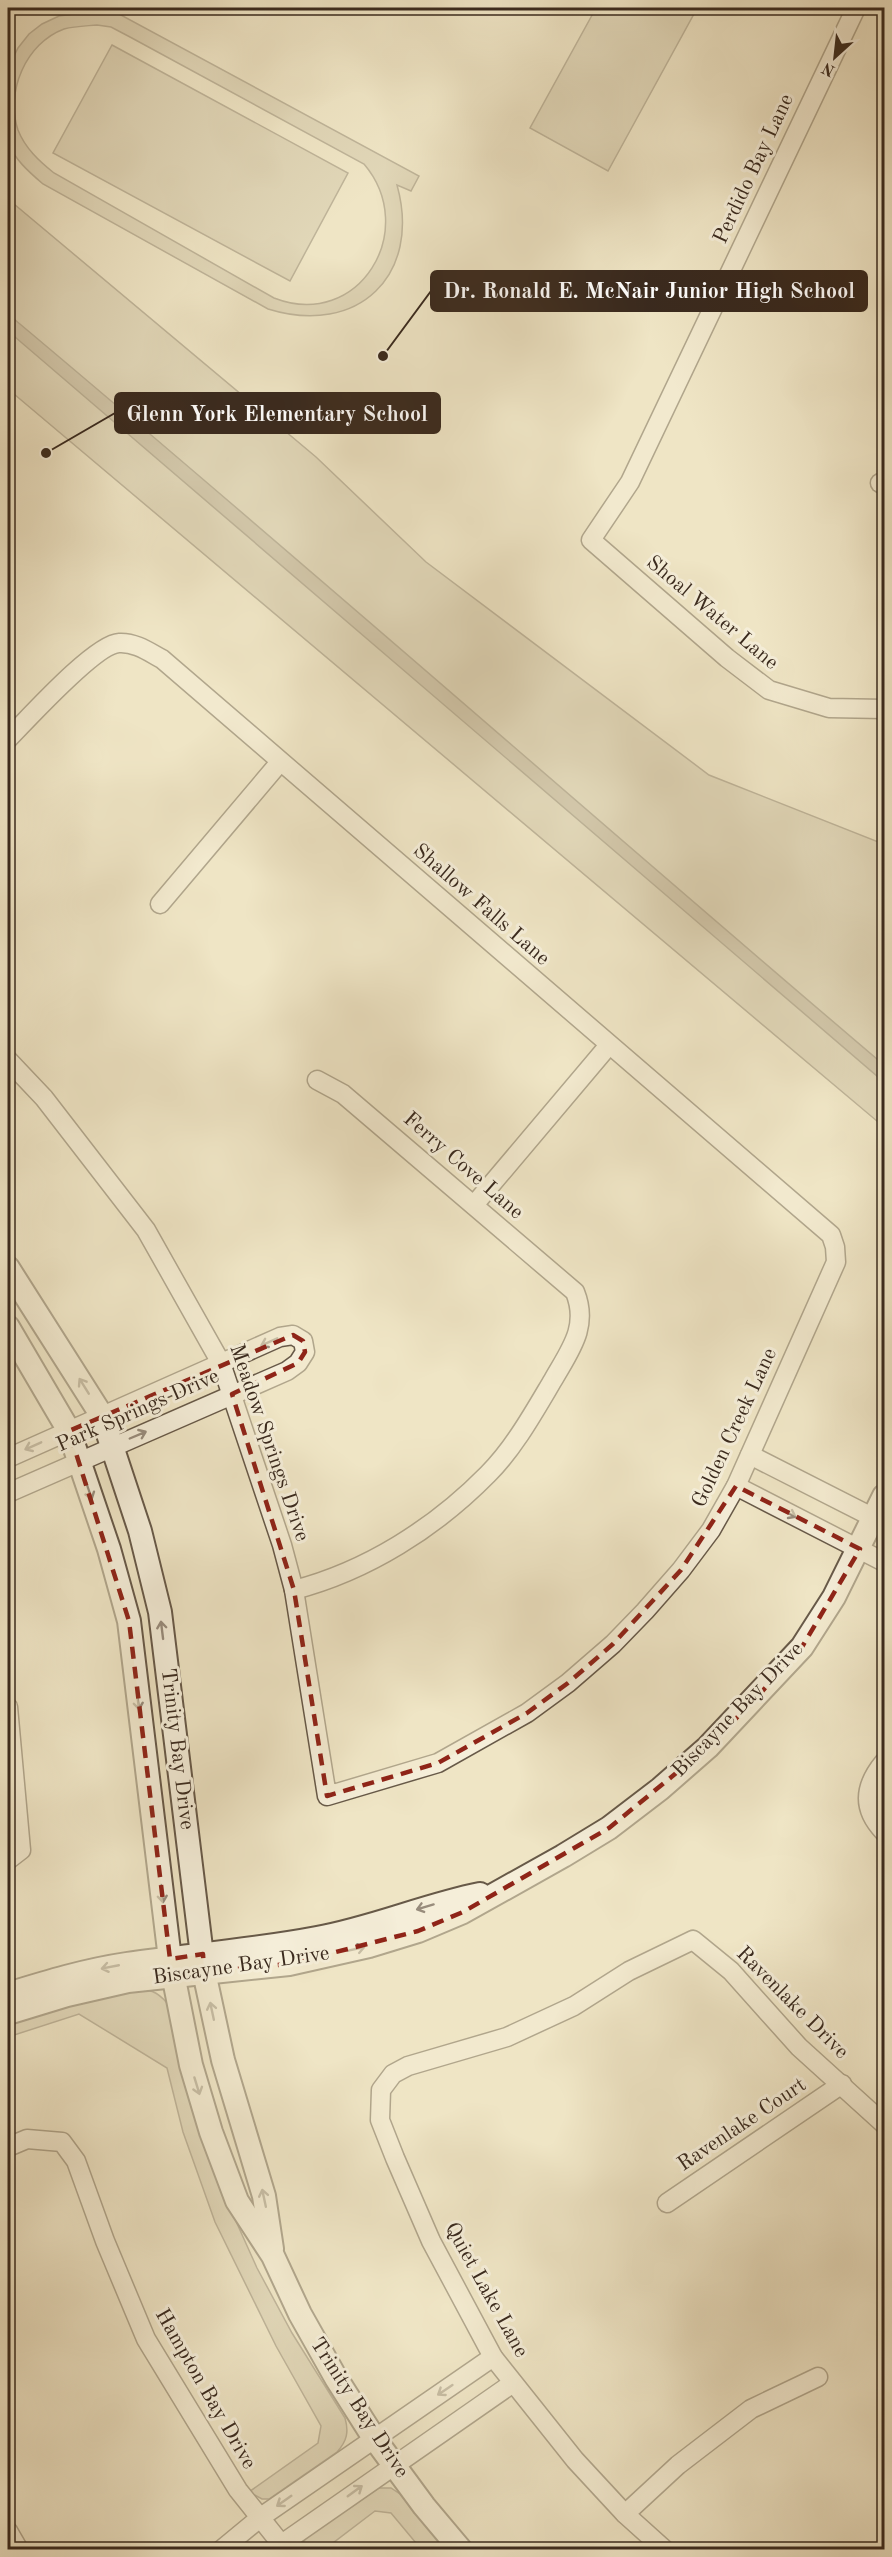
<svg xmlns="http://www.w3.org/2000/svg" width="892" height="2557" font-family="'Old Standard TT',serif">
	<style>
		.green { fill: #d0c5a9; stroke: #857864; stroke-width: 1.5; fill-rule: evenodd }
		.water { fill: #b1a58c; stroke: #817460; stroke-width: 1.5 }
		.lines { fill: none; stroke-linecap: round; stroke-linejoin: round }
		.minor-casing { stroke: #675948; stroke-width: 21 }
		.tertiary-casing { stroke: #675948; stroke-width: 26 }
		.minor { stroke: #f5eed9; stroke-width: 18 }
		.tertiary { stroke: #f5eed9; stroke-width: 22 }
		.oneway { stroke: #988c7c }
		.marked { fill: none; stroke: #8f2418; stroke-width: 4.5; stroke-dasharray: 12 8; stroke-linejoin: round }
		.labels { text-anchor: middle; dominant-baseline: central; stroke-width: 6; stroke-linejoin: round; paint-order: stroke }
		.street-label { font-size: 21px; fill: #3a2a1e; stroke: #f5eed9 }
		.leader { fill: none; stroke: #3a2a1e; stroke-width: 2 }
		.callout-dot { fill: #3a2a1e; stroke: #f5eed9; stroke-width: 2 }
		.callout { fill: #3a2a1e; stroke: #3a2a1e; stroke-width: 2 }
		.callout-label { font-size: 22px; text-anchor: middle; font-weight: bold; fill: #fff }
	</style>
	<rect width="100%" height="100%" fill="#efe5c5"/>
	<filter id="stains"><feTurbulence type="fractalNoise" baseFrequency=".00333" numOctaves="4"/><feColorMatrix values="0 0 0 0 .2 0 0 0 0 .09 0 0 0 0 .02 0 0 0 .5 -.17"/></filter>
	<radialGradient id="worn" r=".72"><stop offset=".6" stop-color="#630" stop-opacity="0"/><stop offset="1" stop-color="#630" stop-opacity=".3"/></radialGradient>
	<!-- green -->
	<g class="green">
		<path d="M75,8H108L419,176L411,191L397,185C422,275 358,337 268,309L43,184C29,172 14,159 8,142V68L18,48L29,34L42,24L59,16L82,13ZM97,25L111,27L130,37L364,164C420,230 359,331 274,298L54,173C39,161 25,148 18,130C5,92 26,43 64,29C75,26 86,26 97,25Z"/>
		<polygon points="596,8 687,8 695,12 608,171 530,128"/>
		<polygon points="112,45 348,173 290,281 53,153"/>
		<polygon points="8,199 316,457 426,562 709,775 881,843 884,852 884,1127 8,389"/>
		<path d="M133,1989C149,1989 157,1991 167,2003L221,2188L257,2268L292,2333L345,2418C349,2432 347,2441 337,2452L269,2499H262L249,2492L318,2443L321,2426L276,2346L215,2222L183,2132L167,2068L79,2014L8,2037V2023L32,2013Z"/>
		<polygon points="379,2488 391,2488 400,2494 446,2549 421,2549 391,2513 375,2511 325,2549 301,2550 301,2545 307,2537"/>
	</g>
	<!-- water -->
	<path class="water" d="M8,314C303,561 591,816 884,1065V1082L8,331Z"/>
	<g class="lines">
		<!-- minor casing -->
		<g class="minor-casing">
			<g id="minor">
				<polyline points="856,8 630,482 591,540 727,658 769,690 829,708 884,709"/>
				<polyline points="880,483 884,483"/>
				<path d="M8,739C28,719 95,644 119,643C135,642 149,652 162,659L831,1235L835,1247L836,1262L736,1486L711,1530L681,1570L645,1611L613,1644L568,1683L527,1713L438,1763L327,1796L294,1590L282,1545L221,1363L146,1230L44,1098L8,1060"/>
				<polyline points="160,904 280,762"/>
				<polyline points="474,1205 609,1045"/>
				<polyline points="750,1455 884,1523"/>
				<polyline points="8,1458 280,1337 293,1335 303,1341 305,1352 298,1363 287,1371 8,1493"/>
				<polyline points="736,1486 884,1562"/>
				<path d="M294,1590C367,1571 435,1528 488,1474C514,1448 534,1412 553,1380C570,1350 589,1327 575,1292L343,1094L317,1080"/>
				<polyline points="8,1707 21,1850 8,1860"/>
				<path d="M884,1762C864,1786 861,1808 884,1832"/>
				<polyline points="8,2147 27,2139 62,2142 76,2161 105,2241 146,2339 238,2490 286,2550"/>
				<polyline points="667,2203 842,2084"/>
				<polyline points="625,2514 575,2460 493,2357 431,2241 395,2158 380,2120 381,2090 393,2074 408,2066 507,2037 574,2006 629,1971 693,1940 731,1971 799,2047 884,2124"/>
				<polyline points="8,2531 19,2550"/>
				<polyline points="221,2550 261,2517 493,2357"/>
				<polyline points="273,2550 513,2383"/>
				<polyline points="665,2550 625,2514 678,2465 751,2409 818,2377"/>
			</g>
		</g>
		<!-- tertiary casing -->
		<g class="tertiary-casing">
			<g id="tertiary">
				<polyline points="8,1268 102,1416 140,1531 160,1612 204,1972 223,2060 264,2196 272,2249"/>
				<polyline points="8,1327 69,1431 109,1549 129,1621 170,1959 191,2065 211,2132 237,2201 273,2256 300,2314 336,2378 374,2438 424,2506 461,2550"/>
				<path d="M8,1994C47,1982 86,1970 127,1964C190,1955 254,1950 317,1938C373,1928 425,1905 480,1894"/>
				<polyline points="8,2013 67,1995 128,1981 289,1964 369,1946 418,1931 463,1912 563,1856 609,1828 660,1789 708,1747 802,1647 834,1597 884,1496"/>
			</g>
		</g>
		<!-- minor -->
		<use href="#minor" class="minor"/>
		<!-- tertiary -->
		<use href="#tertiary" class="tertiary"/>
	</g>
	<!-- one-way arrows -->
	<defs><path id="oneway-shaft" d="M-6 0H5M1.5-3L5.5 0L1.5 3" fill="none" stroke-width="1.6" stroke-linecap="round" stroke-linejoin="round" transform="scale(1.5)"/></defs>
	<g class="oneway">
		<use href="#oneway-shaft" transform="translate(269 1342) rotate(156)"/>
		<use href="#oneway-shaft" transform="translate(84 1386) rotate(-122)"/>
		<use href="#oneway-shaft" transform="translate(138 1435) rotate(-23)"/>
		<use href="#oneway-shaft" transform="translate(33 1446) rotate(156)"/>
		<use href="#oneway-shaft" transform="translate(89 1491) rotate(71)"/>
		<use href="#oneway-shaft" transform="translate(788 1513) rotate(27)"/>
		<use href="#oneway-shaft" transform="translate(162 1630) rotate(-97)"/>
		<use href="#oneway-shaft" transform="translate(138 1701) rotate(83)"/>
		<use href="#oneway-shaft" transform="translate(162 1894) rotate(83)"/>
		<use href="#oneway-shaft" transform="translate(425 1907) rotate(163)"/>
		<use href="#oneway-shaft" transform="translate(356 1949) rotate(-12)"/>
		<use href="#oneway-shaft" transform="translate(110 1967) rotate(169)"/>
		<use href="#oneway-shaft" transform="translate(212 2011) rotate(-102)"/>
		<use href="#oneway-shaft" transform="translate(197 2086) rotate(73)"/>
		<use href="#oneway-shaft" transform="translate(264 2198) rotate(-102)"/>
		<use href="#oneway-shaft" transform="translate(445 2390) rotate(146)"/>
		<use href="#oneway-shaft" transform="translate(355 2491) rotate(-36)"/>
		<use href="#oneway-shaft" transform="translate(284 2501) rotate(145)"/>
	</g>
	<!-- marked area -->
	<path d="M0 0H892V2557H0ZM293,1335L303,1341L305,1352L298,1363L232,1394L294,1590L327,1796L438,1763L527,1713L568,1683L613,1644L681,1570L736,1486L860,1549L802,1647L758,1696L708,1747L609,1828L463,1912L418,1931L289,1964L204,1972L203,1954L170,1959L129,1621L69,1431Z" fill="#efe5c5" fill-opacity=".55" fill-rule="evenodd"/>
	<path class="marked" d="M293,1335L303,1341L305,1352L298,1363L232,1394L294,1590L327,1796L438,1763L527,1713L568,1683L613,1644L681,1570L736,1486L860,1549L802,1647L758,1696L708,1747L609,1828L463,1912L418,1931L289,1964L204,1972L203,1954L170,1959L129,1621L69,1431Z"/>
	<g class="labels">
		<!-- street labels -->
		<g class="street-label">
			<text transform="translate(754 169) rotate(-65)">Perdido Bay Lane</text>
			<text transform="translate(712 613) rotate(40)">Shoal Water Lane</text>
			<text transform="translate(481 905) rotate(41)">Shallow Falls Lane</text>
			<text transform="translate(463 1166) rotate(41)">Ferry Cove Lane</text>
			<text transform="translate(138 1411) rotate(-24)">Park Springs Drive</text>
			<text transform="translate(735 1428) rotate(-65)">Golden Creek Lane</text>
			<text transform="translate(269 1443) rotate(71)">Meadow Springs Drive</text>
			<text transform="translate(738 1710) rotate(-46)">Biscayne Bay Drive</text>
			<text transform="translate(177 1749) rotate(83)">Trinity Bay Drive</text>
			<text transform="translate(241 1966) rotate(-8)">Biscayne Bay Drive</text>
			<text transform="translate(792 2003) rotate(45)">Ravenlake Drive</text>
			<text transform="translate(742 2125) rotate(-34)">Ravenlake Court</text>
			<text transform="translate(486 2290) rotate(61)">Quiet Lake Lane</text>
			<text transform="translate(205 2389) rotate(60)">Hampton Bay Drive</text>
			<text transform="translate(359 2408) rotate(57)">Trinity Bay Drive</text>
		</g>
	</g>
	<!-- callouts -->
	<path class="leader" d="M383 356L431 291M46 453L115 413"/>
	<g class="callout-dot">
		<circle cx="383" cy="356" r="6"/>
		<circle cx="46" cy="453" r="6"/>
	</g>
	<g class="callout">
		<rect x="431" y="271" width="436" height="40" rx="6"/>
		<rect x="115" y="393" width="325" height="40" rx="6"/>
	</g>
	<g class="callout-label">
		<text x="649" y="298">Dr. Ronald E. McNair Junior High School</text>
		<text x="277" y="421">Glenn York Elementary School</text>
	</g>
	<!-- margin -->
	<rect width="892" height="2557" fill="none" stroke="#efe5c5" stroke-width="30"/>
	<rect x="9" y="9" width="874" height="2539" fill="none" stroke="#3a2a1e" stroke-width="3"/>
	<rect x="15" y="15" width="862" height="2527" fill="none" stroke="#3a2a1e" stroke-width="1.5"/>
	<!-- north arrow -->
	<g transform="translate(835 57) rotate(207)" stroke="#f5eed9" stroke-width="4.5" paint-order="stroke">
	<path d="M0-4.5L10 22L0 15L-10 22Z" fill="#3a2a1e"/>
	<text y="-9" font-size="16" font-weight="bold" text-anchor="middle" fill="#3a2a1e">N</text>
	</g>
	<rect width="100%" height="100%" filter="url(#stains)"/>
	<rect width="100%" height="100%" fill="url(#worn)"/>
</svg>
